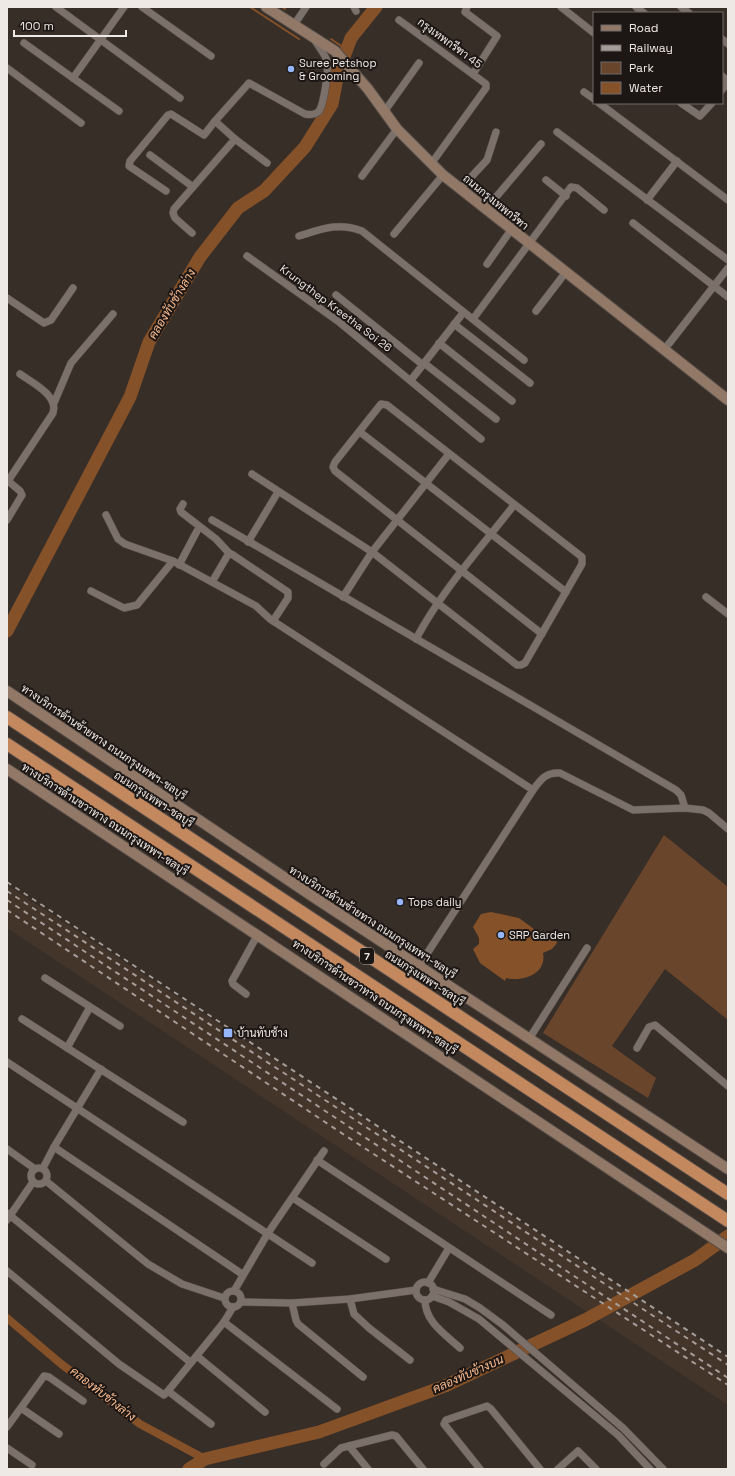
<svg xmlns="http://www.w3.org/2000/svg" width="735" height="1476" font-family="'Space Grotesk',Sarabun,sans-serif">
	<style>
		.built { fill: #44352b }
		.green { fill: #69452c }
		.water { fill: #855129 }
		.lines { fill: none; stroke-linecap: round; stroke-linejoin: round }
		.stream { stroke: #855129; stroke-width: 2 }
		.canal { stroke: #855129; stroke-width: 8 }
		.river { stroke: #855129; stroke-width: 13 }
		.minor-casing { stroke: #554d48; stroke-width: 8 }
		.secondary-casing { stroke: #554d48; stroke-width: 12 }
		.motorway-casing { stroke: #554d48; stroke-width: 14 }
		.minor { stroke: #7c716a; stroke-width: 7 }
		.secondary { stroke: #927866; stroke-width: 10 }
		.motorway { stroke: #c4885e; stroke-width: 12 }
		.rail { stroke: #a59d98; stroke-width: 2; stroke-dasharray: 5 5; stroke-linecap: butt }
		.poi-dot { fill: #97b6fd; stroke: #1c1715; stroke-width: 1.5 }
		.labels { text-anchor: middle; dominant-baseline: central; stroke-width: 4; stroke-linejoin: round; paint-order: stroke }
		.shield { fill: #1c1715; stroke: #b0aaa7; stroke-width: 1 }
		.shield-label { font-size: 10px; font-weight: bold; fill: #efe9e5 }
		.street-label { font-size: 11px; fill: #efe9e5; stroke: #1c1715 }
		.poi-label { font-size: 11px; fill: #efe9e5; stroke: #1c1715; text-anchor: start }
		.water-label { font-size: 12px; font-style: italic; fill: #fdbd90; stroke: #1c1715 }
	</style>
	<rect width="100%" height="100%" fill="#382e28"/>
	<!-- built -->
	<polygon class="built" points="7,885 728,1358 728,1405 7,928"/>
	<!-- green -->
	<polygon class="green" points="664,835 728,887 728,1020 665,969 612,1046 656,1078 648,1098 543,1033"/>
	<!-- water -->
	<path class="water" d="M491,912L519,918L538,932C549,929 554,932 557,943L552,949L543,953C547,974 523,982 506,978L505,981L480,963L473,949L479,944V938L473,927L481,914Z"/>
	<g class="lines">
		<!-- stream -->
		<g class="stream">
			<polyline points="250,7 299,39"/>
			<polyline points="282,7 285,9"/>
			<polyline points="331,39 347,50"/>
		</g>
		<!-- canal -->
		<g class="canal">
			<polyline points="332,67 338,73"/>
			<polyline points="7,1318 60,1363 140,1424 205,1459"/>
		</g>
		<!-- river -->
		<g class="river">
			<polyline points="7,631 130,397 149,342 200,257 238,208 264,191 305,147 332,104 338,73 351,38 376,7"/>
			<polyline points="189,1469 205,1459 319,1432 445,1386 585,1320 695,1260 728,1236"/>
		</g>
		<!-- minor casing -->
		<g class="minor-casing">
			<g id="minor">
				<polyline points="56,7 180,98"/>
				<polyline points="142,7 211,56"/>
				<polyline points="354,7 356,11"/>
				<polyline points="467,7 465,12 497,36 473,74"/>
				<polyline points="561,7 594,33"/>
				<polyline points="636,7 644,13"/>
				<polyline points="681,7 689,13"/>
				<polyline points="399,20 486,84 486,88 431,164"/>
				<polyline points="294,25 306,7"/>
				<polyline points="722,39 728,44"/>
				<polyline points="24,43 119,111"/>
				<polyline points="7,68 81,123"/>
				<polyline points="722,76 728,81"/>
				<polyline points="73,78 124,7"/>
				<polyline points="722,90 728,82"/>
				<polyline points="584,92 594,99"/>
				<polyline points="599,103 728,200"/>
				<polyline points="681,103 700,116 712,103"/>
				<polyline points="384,112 419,63"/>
				<polyline points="557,132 728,260"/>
				<polyline points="235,139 267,163"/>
				<path d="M150,155L193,187L235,139L215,121L249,83L305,114C309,115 316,115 319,111C324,104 329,68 327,61C325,54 318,46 314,39"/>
				<polyline points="362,176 397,129"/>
				<polyline points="546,180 566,196"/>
				<polyline points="460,189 487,160 496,132"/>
				<polyline points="166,191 129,166 130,161 168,115 171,114 204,135 215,121"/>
				<polyline points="647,200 677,161"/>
				<polyline points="485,210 541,144"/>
				<polyline points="633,223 728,297"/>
				<polyline points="192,233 175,218 173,213 174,209 193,187"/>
				<polyline points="394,234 443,175"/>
				<path d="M299,236C322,229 338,222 362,231L524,360"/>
				<polyline points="247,256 339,322 481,439"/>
				<polyline points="487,264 511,230"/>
				<polyline points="336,295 423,365"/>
				<polyline points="7,298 44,323 51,320 73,288"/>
				<polyline points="536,311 566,272"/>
				<polyline points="473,319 571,187 577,188 604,210"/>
				<polyline points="454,324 530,383"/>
				<polyline points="439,343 512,401"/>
				<polyline points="664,350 728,268"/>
				<polyline points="424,363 496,419"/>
				<polyline points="411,380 463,313"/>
				<polyline points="54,403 71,363 113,314"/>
				<polyline points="360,432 566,592"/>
				<polyline points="252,474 372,552 517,665 521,665 525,663 582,564 582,557 387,405 381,404 335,462 333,467 335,471 542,634"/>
				<polyline points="7,480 20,491 22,495 7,520"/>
				<path d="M8,481L53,413C59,396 33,383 20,374"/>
				<polyline points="183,504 180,509 181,512 216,539 229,553"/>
				<polyline points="106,515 118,539 125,544 173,561 256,606 270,619 533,790"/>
				<polyline points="212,520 676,790 681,795 685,808"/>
				<polyline points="248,542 278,492"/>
				<polyline points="179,565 197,531"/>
				<polyline points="212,582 229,553 233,555 288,592 288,598 273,621"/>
				<polyline points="91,591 124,608 137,605 173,561"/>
				<polyline points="343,597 372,552 449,454"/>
				<polyline points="706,597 728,614"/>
				<path d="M416,639C442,590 480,549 514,505"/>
				<path d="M419,966L533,790C541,779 546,772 560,773L633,810L685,808L703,810L709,813L728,829"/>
				<polyline points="45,978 120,1026"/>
				<polyline points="246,994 233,984 232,981 258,934"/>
				<polyline points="22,1019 183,1122"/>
				<polyline points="529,1039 587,948"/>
				<polyline points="67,1048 90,1007"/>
				<polyline points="637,1048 649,1027 655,1025 728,1086"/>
				<polyline points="7,1062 312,1263"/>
				<polyline points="54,1147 242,1274"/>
				<polyline points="7,1149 35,1169"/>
				<polyline points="317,1160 551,1315"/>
				<circle cx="39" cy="1176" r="8"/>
				<polyline points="43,1168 54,1147 101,1069"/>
				<polyline points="46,1181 148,1264 182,1284 224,1298"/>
				<polyline points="293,1198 386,1259"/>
				<polyline points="7,1213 190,1362"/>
				<polyline points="7,1220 33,1182"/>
				<polyline points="7,1271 119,1364 164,1395 168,1391 211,1424"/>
				<circle cx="425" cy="1291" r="9"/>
				<polyline points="428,1283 449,1248"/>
				<polyline points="433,1289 465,1299 480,1308 503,1325 623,1428 663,1469"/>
				<circle cx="233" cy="1299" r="8"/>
				<polyline points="234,1291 268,1233 324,1151"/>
				<polyline points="432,1296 449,1302 479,1319 618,1435 650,1469"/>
				<polyline points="350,1299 354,1314 369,1328 410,1360"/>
				<path d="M425,1300C425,1322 445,1334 460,1348"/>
				<polyline points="241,1302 292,1303 350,1299 416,1290"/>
				<polyline points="292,1303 296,1320 298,1324 363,1377"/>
				<polyline points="224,1322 337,1409"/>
				<polyline points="197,1356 265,1412"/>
				<polyline points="168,1391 224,1322 233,1307"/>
				<polyline points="21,1408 59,1434"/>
				<polyline points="7,1427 44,1376 49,1377 83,1401"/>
				<polyline points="349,1446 368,1469"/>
				<polyline points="7,1448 32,1465"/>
				<polyline points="324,1464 341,1448 392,1435 396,1436 423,1469"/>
				<polyline points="480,1469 444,1424 446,1420 487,1406 491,1409 540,1469"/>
				<polyline points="558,1469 578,1451 596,1469"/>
			</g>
		</g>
		<!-- secondary casing -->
		<g class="secondary-casing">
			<g id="secondary">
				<polyline points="266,7 335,51 368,89 397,129 443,175 728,400"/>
				<polyline points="7,691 312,896 728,1169"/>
				<polyline points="7,769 728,1248"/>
			</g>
		</g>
		<!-- motorway casing -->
		<g class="motorway-casing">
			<g id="motorway">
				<polyline points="7,717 728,1194"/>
				<polyline points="7,744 728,1221"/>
			</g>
		</g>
		<!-- minor -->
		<use href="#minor" class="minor"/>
		<!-- secondary -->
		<use href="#secondary" class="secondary"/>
		<!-- motorway -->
		<use href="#motorway" class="motorway"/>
		<!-- rail -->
		<g class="rail">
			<polyline points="7,882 728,1357"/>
			<polyline points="7,891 728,1365"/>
			<polyline points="7,900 728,1378"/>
			<polyline points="7,910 343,1134 728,1385"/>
		</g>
	</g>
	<!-- markers -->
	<g class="poi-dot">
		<circle cx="291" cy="69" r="4"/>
		<circle cx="400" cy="902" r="4"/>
		<circle cx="501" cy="935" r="4"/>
		<rect x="223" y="1028" width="10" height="10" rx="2"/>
	</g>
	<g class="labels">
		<!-- shield labels -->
		<rect class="shield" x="360" y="948" width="14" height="16" rx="3"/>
		<g class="shield-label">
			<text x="367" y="956">7</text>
		</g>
		<!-- street labels -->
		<g class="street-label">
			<text transform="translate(450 43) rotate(36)">กรุงเทพกรีฑา 45</text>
			<text transform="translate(496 202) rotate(39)">ถนนกรุงเทพกรีฑา</text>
			<text transform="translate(336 308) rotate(37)">Krungthep Kreetha Soi 26</text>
			<text transform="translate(104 742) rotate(34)">ทางบริการด้านซ้ายทาง ถนนกรุงเทพฯ-ชลบุรี</text>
			<text transform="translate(154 799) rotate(33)">ถนนกรุงเทพฯ-ชลบุรี</text>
			<text transform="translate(105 819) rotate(33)">ทางบริการด้านขวาทาง ถนนกรุงเทพฯ-ชลบุรี</text>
			<text transform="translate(373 922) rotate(33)">ทางบริการด้านซ้ายทาง ถนนกรุงเทพฯ-ชลบุรี</text>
			<text transform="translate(425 978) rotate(33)">ถนนกรุงเทพฯ-ชลบุรี</text>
			<text transform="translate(375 997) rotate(34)">ทางบริการด้านขวาทาง ถนนกรุงเทพฯ-ชลบุรี</text>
		</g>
		<!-- poi labels -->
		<g class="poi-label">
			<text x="299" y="63">Suree Petshop<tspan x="299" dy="13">&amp; Grooming</tspan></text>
			<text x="408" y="902">Tops daily</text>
			<text x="509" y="935">SRP Garden</text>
			<text x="237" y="1033">บ้านทับช้าง</text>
		</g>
		<!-- water labels -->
		<g class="water-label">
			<text transform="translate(172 304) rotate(-59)">คลองทับช้างล่าง</text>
			<text transform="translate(468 1374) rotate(-24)">คลองทับช้างบน</text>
			<text transform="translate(103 1394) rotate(38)">คลองทับช้างล่าง</text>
		</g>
	</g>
	<!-- border -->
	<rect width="735" height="1476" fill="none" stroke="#efe9e5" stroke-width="16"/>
	<!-- legend -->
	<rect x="593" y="12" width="130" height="92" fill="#1c1715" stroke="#706b68"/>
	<rect x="601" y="25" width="20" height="6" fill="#927866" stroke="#706b68"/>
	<text x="629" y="32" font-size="12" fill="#efe9e5">Road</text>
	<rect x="601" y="45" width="20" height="6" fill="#a59d98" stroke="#706b68"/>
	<text x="629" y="52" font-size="12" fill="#efe9e5">Railway</text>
	<rect x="601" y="62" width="20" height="12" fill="#69452c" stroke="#706b68"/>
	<text x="629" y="72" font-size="12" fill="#efe9e5">Park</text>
	<rect x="601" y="82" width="20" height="12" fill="#855129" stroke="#706b68"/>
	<text x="629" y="92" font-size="12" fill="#efe9e5">Water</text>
	<!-- scale -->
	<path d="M14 30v6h112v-6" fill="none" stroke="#efe9e5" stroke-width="2"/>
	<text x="20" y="30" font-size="12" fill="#efe9e5" stroke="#1c1715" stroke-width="3" paint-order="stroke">100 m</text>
</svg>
